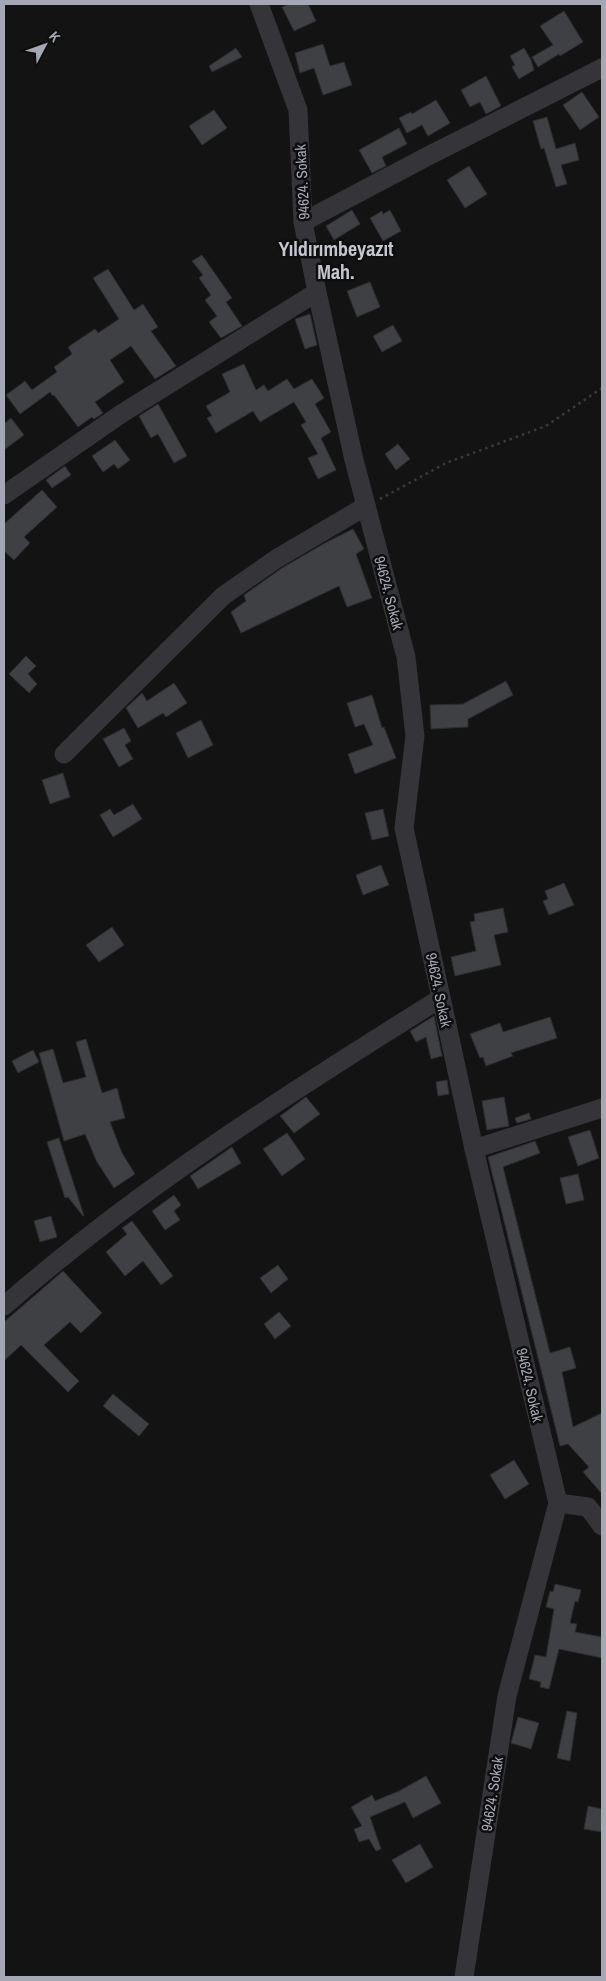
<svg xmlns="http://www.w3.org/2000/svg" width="606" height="1981" font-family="'Archivo Narrow',sans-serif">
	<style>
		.building { fill: #3f4044; stroke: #2d2d30 }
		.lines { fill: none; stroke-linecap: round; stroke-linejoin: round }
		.path { stroke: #3a3b40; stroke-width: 2.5; stroke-dasharray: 2.5 4; stroke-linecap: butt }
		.minor { stroke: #343439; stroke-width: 19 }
		.labels { text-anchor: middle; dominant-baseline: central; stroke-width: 5; stroke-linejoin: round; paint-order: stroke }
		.street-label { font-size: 15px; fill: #a4a8b4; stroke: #0e0e0f }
		.district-label { font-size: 20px; font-weight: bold; fill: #c5c7d0; stroke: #0e0e0f }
	</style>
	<rect width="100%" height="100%" fill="#131314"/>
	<!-- building -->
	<g class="building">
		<polygon points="289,4 308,4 316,21 294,31 282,7"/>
		<polygon points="564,11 583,42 560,56 559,54 538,67 532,57 553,45 540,26"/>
		<polygon points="323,44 330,66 344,62 352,85 323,95 314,68 300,73 295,53"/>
		<polygon points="236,48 242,57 212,72 209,66"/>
		<polygon points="524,48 531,60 534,70 519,79 512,67 515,65 510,56"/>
		<polygon points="486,76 501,106 486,114 480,102 470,107 461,90"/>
		<polygon points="582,92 599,117 580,130 563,105"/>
		<polygon points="436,100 450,123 428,136 422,125 407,133 399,118 411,112 412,114"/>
		<polygon points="214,110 227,128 202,145 189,126"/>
		<polygon points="547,117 556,149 575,143 579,160 561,165 567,184 556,187 544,148 541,149 533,121"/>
		<polygon points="399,128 407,144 382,157 386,166 372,173 359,150"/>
		<polygon points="469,166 487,194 465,208 447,180"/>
		<polygon points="352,210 360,224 334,240 326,226"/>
		<polygon points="390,210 401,231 383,241 370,218 382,211 383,214"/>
		<polygon points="202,255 232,298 226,302 242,326 221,338 209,322 217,316 205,300 211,295 199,278 203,275 192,261"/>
		<polygon points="108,269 134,310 143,304 158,327 151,331 176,366 155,379 131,346 110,360 124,382 95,402 103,413 94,419 92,417 78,427 54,395 53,396 50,392 20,414 6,395 25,381 32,390 57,372 54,367 72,354 68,347 95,329 98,333 119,319 93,278"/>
		<polygon points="370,282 380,307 357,317 347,291"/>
		<polygon points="310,314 317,345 305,349 295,319"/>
		<polygon points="393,325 402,341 382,352 373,336"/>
		<polygon points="244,364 256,390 264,385 268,391 287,379 294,389 312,379 324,398 315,404 331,432 321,438 336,470 318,479 308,458 318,454 301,425 306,422 294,402 260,422 253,411 216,433 207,418 212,416 206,406 230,392 222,374"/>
		<polygon points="158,404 187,456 174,463 158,434 151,438 139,416"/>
		<polygon points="11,418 24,435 4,450 4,424"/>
		<polygon points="115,440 130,460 118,469 114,464 103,472 92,456"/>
		<polygon points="398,444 410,459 396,470 385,454"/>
		<polygon points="65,466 71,475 52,488 46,480"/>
		<polygon points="42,490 57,507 24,537 30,543 14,560 4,551 4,524"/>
		<polygon points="353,529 364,549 356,554 372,598 347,607 339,586 241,633 231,612 246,601 244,595 282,568 325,543"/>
		<polygon points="26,656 36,666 28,674 37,684 29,693 9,674"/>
		<polygon points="506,681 513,695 468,719 468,727 431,729 430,705 463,704"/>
		<polygon points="174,683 187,703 166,717 163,713 138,728 126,708 142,693 147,701"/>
		<polygon points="372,695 382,728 384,727 396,758 355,774 348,754 373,745 364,724 355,727 347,703"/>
		<polygon points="201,720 213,745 188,758 176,733"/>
		<polygon points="124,728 131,741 125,745 133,759 119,767 103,739"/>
		<polygon points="63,773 70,797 50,804 42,780"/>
		<polygon points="133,804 142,819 113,837 100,815 110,809 114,815"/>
		<polygon points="383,809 389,836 372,840 365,813"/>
		<polygon points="381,865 389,885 363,895 356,875"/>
		<polygon points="564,883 574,905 549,915 543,901 548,899 545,891"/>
		<polygon points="503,908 508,932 494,935 501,965 455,976 451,957 476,951 470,922 475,921 474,914"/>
		<polygon points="112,927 124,945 99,962 86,945"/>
		<polygon points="434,1016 442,1056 431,1059 426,1037 416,1042 410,1031"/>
		<polygon points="550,1017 557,1038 511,1053 513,1056 486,1066 483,1057 480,1058 470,1034 500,1023 503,1032"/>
		<polygon points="86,1039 102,1093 117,1088 125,1118 110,1122 122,1153 135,1174 114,1188 97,1162 85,1134 64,1141 39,1053 53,1049 63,1083 86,1077 76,1042"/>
		<polygon points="33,1050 39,1062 18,1073 12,1061"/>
		<polygon points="447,1080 449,1094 438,1096 436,1082"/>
		<polygon points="306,1097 320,1114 294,1133 280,1116"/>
		<polygon points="504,1097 509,1126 487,1130 482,1101"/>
		<polygon points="529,1113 531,1119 517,1123 515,1118"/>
		<polygon points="590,1130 599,1158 578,1166 568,1137"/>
		<polygon points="287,1133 305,1159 282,1176 263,1149"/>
		<polygon points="59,1138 84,1216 83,1216 68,1197 65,1198 47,1142"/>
		<polygon points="535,1141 540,1153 503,1167 550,1353 570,1347 576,1368 562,1372 573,1427 602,1413 602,1494 583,1472 589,1467 568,1444 560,1446 488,1157"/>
		<polygon points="232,1147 241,1163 198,1189 190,1176"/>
		<polygon points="578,1174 584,1200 566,1204 560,1178"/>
		<polygon points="174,1195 181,1205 174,1211 180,1220 165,1230 152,1211"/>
		<polygon points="51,1216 57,1237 40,1242 34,1221"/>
		<polygon points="132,1221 173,1276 161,1285 143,1261 125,1276 106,1252 127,1234 122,1228"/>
		<polygon points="278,1265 288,1279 271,1293 260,1278"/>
		<polygon points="63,1271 102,1313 81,1333 70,1322 44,1345 79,1381 68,1392 21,1345 4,1361 4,1322"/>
		<polygon points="279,1312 291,1326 275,1339 264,1324"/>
		<polygon points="113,1394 149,1424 139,1436 103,1406"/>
		<polygon points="514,1460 529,1484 505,1499 490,1475"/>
		<polygon points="555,1584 581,1590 578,1602 575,1601 570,1623 577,1624 575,1632 602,1637 602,1658 559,1649 549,1689 540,1687 541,1682 529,1679 535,1655 546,1657 554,1609 546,1607 550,1591 553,1592"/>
		<polygon points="567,1711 577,1713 570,1761 557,1758"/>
		<polygon points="518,1717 539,1723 531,1749 511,1743"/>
		<polygon points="426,1776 441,1803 413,1818 405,1802 370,1817 381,1849 376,1851 369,1839 359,1842 354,1829 362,1826 351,1807 372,1795 375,1801 399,1791"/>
		<polygon points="588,1806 602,1809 602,1832 584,1829"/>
		<polygon points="420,1844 433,1867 406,1883 392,1860"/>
	</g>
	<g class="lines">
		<!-- path -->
		<polyline class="path" points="380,499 446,463 546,426 602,388"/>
		<!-- minor -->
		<g class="minor">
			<polyline points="259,4 298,110 303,222 317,292 354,460 406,657 415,736 404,828 474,1149 558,1503 507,1696 464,1977"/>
			<polyline points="303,222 430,155 602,68"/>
			<polyline points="4,495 121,414 317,292"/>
			<polyline points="64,754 223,596 276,559 366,506"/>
			<polyline points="474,1149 602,1108"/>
			<path d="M4,1306C139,1188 289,1093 441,998"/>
			<polyline points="558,1503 588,1507 602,1526"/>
		</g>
	</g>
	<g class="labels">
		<!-- street labels -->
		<g class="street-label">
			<text transform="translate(302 182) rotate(-93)">94624. Sokak</text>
			<text transform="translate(389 593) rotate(75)">94624. Sokak</text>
			<text transform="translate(439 990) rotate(78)">94624. Sokak</text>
			<text transform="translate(530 1385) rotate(77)">94624. Sokak</text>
			<text transform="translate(492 1794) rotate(-81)">94624. Sokak</text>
		</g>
		<!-- district labels -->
		<g class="district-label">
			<text x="336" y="248">Yıldırımbeyazıt<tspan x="336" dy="23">Mah.</tspan></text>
		</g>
	</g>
	<!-- border -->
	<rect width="606" height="1981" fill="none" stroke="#a4a8b4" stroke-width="10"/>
	<!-- north arrow -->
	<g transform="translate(45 45) rotate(49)" stroke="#0e0e0f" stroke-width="4" paint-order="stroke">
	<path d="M0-4L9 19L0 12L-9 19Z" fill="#a4a8b4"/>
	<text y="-8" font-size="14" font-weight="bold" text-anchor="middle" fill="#a4a8b4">K</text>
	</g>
</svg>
